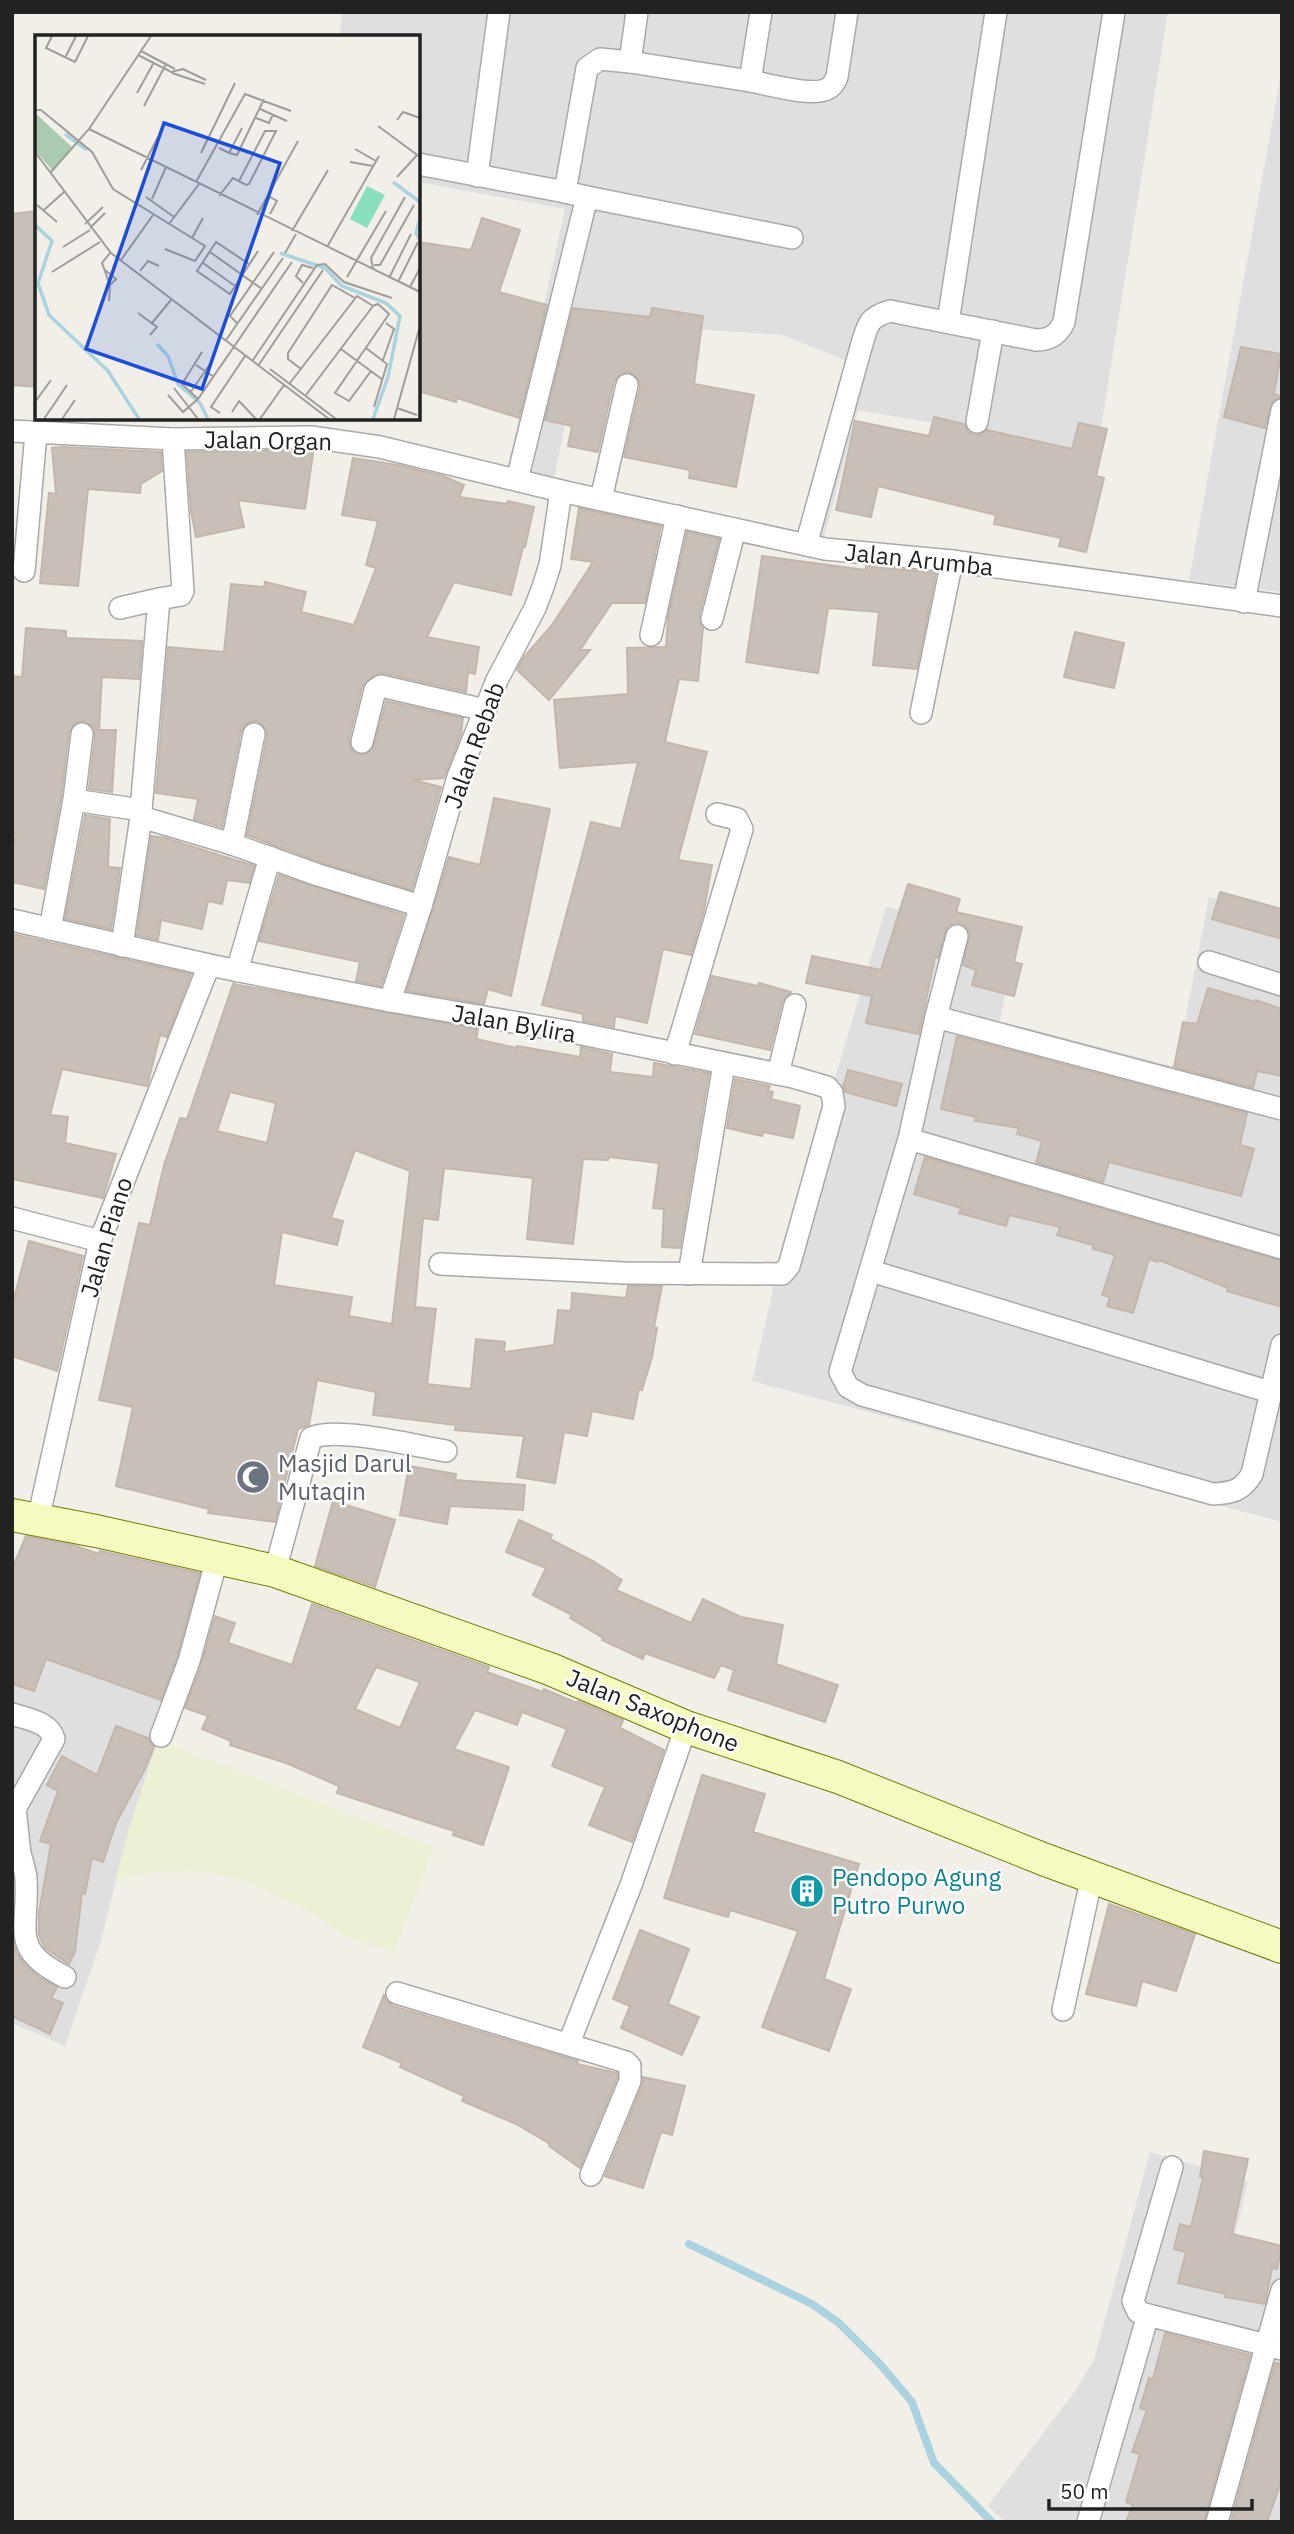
<svg xmlns="http://www.w3.org/2000/svg" width="1294" height="2534" font-family="'IBM Plex Sans',sans-serif">
	<style>
		.residential { fill: #e0dfdf }
		.farmland { fill: #eef0d5 }
		.lines { fill: none; stroke-linecap: round; stroke-linejoin: round }
		.stream { stroke: #aad3df; stroke-width: 8 }
		.building { fill: #c7bfb8; stroke: #c4b6ab; stroke-width: 2; fill-rule: evenodd }
		.minor-casing { stroke: #a9a9a9; stroke-width: 24 }
		.secondary-casing { stroke: #707d05; stroke-width: 34 }
		.minor { stroke: #fff; stroke-width: 21 }
		.secondary { stroke: #f7fabf; stroke-width: 32 }
		.labels { text-anchor: middle; dominant-baseline: central; stroke-width: 5; stroke-linejoin: round; paint-order: stroke }
		.street-label { font-size: 24px; fill: #222; stroke: #fff }
		.worship-label { font-size: 24px; fill: #5b616d; stroke: #fff; text-anchor: start }
		.culture-label { font-size: 24px; fill: #0d838f; stroke: #fff; text-anchor: start }
		.inset-river { fill: none; stroke: #aad3df; stroke-width: 3.5 }
		.inset-road { fill: none; stroke: #9f9d99; stroke-width: 2 }
		.view { fill: #1d4ed8; fill-opacity: 0.15; stroke: #1d4ed8; stroke-width: 3.5 }
		.inset-edge { fill: none; stroke: #222; stroke-width: 3.5 }
	</style>
	<rect width="100%" height="100%" fill="#f2efe9"/>
	<!-- residential -->
	<g class="residential">
		<polygon points="342,12 1168,12 1097,452 858,410 824,538 798,532 847,361 782,335 587,322 554,479 508,467 565,209 418,182 418,37 340,37"/>
		<polygon points="1282,69 1282,592 1189,581"/>
		<polygon points="1209,897 1282,919 1282,1522 752,1381 778,1268 886,907 1016,939 1000,1021 1176,1067"/>
		<polygon points="12,1605 184,1660 128,1832 101,1941 65,2046 12,2023"/>
		<polygon points="1150,2152 1248,2181 1235,2236 1282,2251 1282,2522 1005,2522 988,2506 1075,2391 1094,2360"/>
	</g>
	<!-- farmland -->
	<polygon class="farmland" points="158,1740 434,1847 394,1952 347,1937 303,1908 243,1881 201,1871 159,1872 116,1879 128,1832"/>
	<g class="lines">
		<!-- stream -->
		<polyline class="stream" points="689,2244 812,2304 839,2323 879,2363 912,2402 934,2463 992,2522"/>
	</g>
	<!-- building -->
	<g class="building">
		<polygon points="37,211 37,387 12,385 12,214"/>
		<polygon points="482,218 520,230 499,292 547,305 519,418 457,398 456,402 418,391 418,242 471,250"/>
		<polygon points="573,308 650,317 652,308 703,316 694,384 754,395 736,487 689,478 690,470 624,457 640,388 639,381 631,372 623,373 614,381 598,452 568,446 572,426 545,420"/>
		<polygon points="1241,347 1281,354 1274,394 1282,397 1272,402 1265,428 1224,417"/>
		<polygon points="934,417 964,424 968,432 974,435 981,434 987,430 1072,449 1079,423 1107,429 1096,476 1104,478 1086,552 1059,546 1061,538 994,524 996,515 878,486 871,517 836,510 855,421 929,436"/>
		<polygon points="63,447 161,452 162,471 141,484 140,493 88,489 78,586 40,583 49,493 56,494 52,448"/>
		<polygon points="290,450 313,453 305,509 238,500 244,527 196,537 191,511 187,452"/>
		<polygon points="353,458 398,465 443,476 464,485 459,497 507,504 508,501 534,507 525,547 523,547 511,595 454,582 427,637 479,647 475,674 468,672 466,692 383,673 374,675 362,687 349,739 352,751 358,754 366,754 374,746 386,701 463,718 461,734 444,778 413,780 441,787 412,890 322,863 247,835 267,737 266,729 257,721 249,722 241,731 222,827 194,819 198,799 156,793 168,647 224,652 231,584 264,587 265,582 306,592 301,612 354,625 376,568 366,565 378,521 342,515"/>
		<polygon points="579,508 661,526 645,603 612,603 580,650 590,650 549,700 517,670 524,657 552,625 593,562 571,559"/>
		<polygon points="687,532 719,539 699,616 703,628 698,681 679,679 665,742 707,752 678,860 712,865 704,910 691,955 663,949 647,1023 615,1016 614,1027 583,1021 583,1014 542,1005 591,822 621,829 638,762 560,768 554,700 628,694 627,648 666,647 668,617"/>
		<polygon points="762,556 866,570 866,566 936,573 917,669 873,665 879,612 828,608 818,673 746,662"/>
		<polygon points="26,628 66,631 66,638 142,641 139,679 102,677 99,730 116,730 112,792 89,789 95,736 94,728 84,721 78,722 69,732 61,798 44,889 12,882 12,852 16,834 12,833 12,676 22,677"/>
		<polygon points="1075,632 1124,643 1114,688 1064,677"/>
		<polygon points="494,798 550,809 511,996 488,989 484,1004 407,991 449,857 480,865"/>
		<polygon points="85,815 110,819 108,867 120,868 111,929 65,919"/>
		<polygon points="151,836 165,838 254,866 249,883 227,880 222,904 208,901 202,929 161,920 158,940 137,935"/>
		<polygon points="279,875 404,915 381,986 356,981 360,962 259,941"/>
		<polygon points="908,884 960,899 956,912 1022,927 1014,962 1022,964 1014,996 972,985 976,970 963,965 970,933 967,927 960,923 947,927 938,958 935,957 919,1034 866,1023 872,996 806,983 812,956 881,970"/>
		<polygon points="1220,892 1282,909 1282,939 1212,919"/>
		<polygon points="12,934 191,974 167,1037 160,1035 147,1086 62,1069 50,1115 68,1117 65,1143 116,1154 103,1198 12,1179"/>
		<polygon points="712,976 758,986 759,983 791,992 782,1002 770,1050 695,1034"/>
		<path d="M233,984L478,1029L476,1039L517,1048V1046L580,1057L581,1047L612,1054L610,1072L653,1077L654,1063L709,1073L680,1248L662,1247L664,1209L653,1208L659,1163L609,1157L608,1160L583,1159L573,1244L527,1239L533,1178L444,1168L438,1220L423,1218L415,1307L436,1309L427,1384L471,1389L476,1339L505,1342L504,1352L554,1345L558,1310L571,1311L572,1293L626,1298L628,1286H662L654,1327L657,1328L652,1357L642,1390L639,1389L633,1419L592,1411L587,1436L564,1432L555,1483L517,1477L524,1436L455,1430L456,1425L373,1415L376,1392L317,1380L309,1425L298,1429L275,1522L208,1513L209,1509L116,1486L133,1407L99,1400L139,1223L150,1225L164,1165L180,1118L187,1119ZM230,1092L276,1103L267,1143L217,1131ZM355,1150L410,1171L392,1324L349,1316L352,1297L274,1285L282,1232L337,1245L343,1221L331,1218Z"/>
		<polygon points="1208,988 1255,1002 1256,1000 1282,1009 1282,1076 1257,1071 1253,1088 1174,1067 1183,1022 1197,1024"/>
		<polygon points="957,1036 1247,1113 1240,1145 1254,1149 1241,1196 1109,1162 1103,1182 1036,1163 1042,1141 1017,1134 1019,1128 975,1121 976,1117 941,1109"/>
		<polygon points="848,1070 902,1084 896,1106 845,1092 843,1087"/>
		<polygon points="735,1079 770,1086 768,1091 773,1092 771,1099 800,1106 793,1138 763,1132 762,1136 727,1128"/>
		<polygon points="925,1157 1282,1261 1282,1307 1227,1291 1228,1288 1159,1260 1158,1262 1149,1259 1133,1313 1107,1306 1110,1297 1102,1295 1115,1255 1093,1249 1093,1245 1057,1235 1060,1227 1009,1215 1006,1226 959,1213 961,1208 914,1194"/>
		<polygon points="29,1241 83,1256 57,1371 12,1356 12,1306"/>
		<polygon points="409,1466 456,1474 455,1480 525,1485 523,1510 450,1506 447,1524 400,1515"/>
		<polygon points="333,1501 395,1520 375,1587 315,1566"/>
		<polygon points="519,1520 552,1535 550,1539 593,1561 622,1580 616,1590 691,1623 703,1599 741,1617 783,1625 776,1664 838,1685 825,1722 728,1690 734,1670 721,1665 714,1678 645,1653 643,1659 602,1640 603,1638 570,1618 572,1615 533,1595 546,1568 506,1552"/>
		<polygon points="26,1536 73,1545 99,1554 100,1551 200,1573 177,1657 161,1700 46,1659 34,1691 12,1684 12,1569"/>
		<path d="M312,1604L489,1667L487,1672L543,1692L544,1689L577,1703L578,1701L623,1720L620,1728L664,1750L632,1842L589,1825L605,1787L552,1766L567,1729L522,1712L517,1725L475,1710L454,1749L509,1767L483,1845L453,1835L454,1831L337,1793L339,1786L286,1763L230,1745L231,1741L202,1729L208,1716L185,1708L201,1666L215,1616L235,1623L228,1643L292,1665ZM376,1667L420,1682L400,1728L355,1709Z"/>
		<polygon points="116,1726 148,1738 154,1747 145,1769 116,1823 103,1862 92,1858 85,1894 82,1893 75,1952 69,1964 45,1948 39,1935 39,1913 51,1844 40,1841 58,1791 47,1785 62,1756 97,1775"/>
		<polygon points="702,1775 765,1794 753,1832 859,1864 824,1979 851,1989 829,2051 762,2027 798,1931 730,1910 728,1917 664,1898"/>
		<polygon points="1109,1904 1195,1934 1176,1991 1142,1981 1136,2006 1086,1994"/>
		<polygon points="640,1930 689,1949 668,2004 699,2017 682,2055 621,2028 630,2006 613,1999"/>
		<polygon points="12,1934 16,1952 25,1965 39,1977 57,1987 51,1998 63,2003 50,2034 12,2016"/>
		<polygon points="384,1995 387,2001 393,2006 578,2061 577,2064 617,2073 617,2078 580,2168 549,2146 550,2144 516,2124 462,2101 464,2096 400,2067 402,2063 363,2047"/>
		<polygon points="643,2077 685,2086 672,2135 661,2132 643,2188 605,2176 642,2086"/>
		<polygon points="1204,2151 1248,2159 1232,2234 1282,2246 1277,2269 1272,2268 1265,2304 1225,2297 1226,2294 1178,2283 1186,2252 1174,2249 1180,2224 1191,2227 1203,2178 1200,2177"/>
		<polygon points="1165,2333 1250,2355 1204,2522 1126,2522 1133,2505 1126,2502 1140,2454 1132,2452 1147,2410 1140,2408 1149,2378 1153,2379"/>
		<polygon points="1275,2363 1282,2364 1282,2479 1267,2522 1231,2522"/>
	</g>
	<g class="lines">
		<!-- minor casing -->
		<g class="minor-casing">
			<g id="minor">
				<polyline points="630,62 637,12"/>
				<path d="M750,81C767,84 812,97 827,89C832,87 835,82 837,77L847,12"/>
				<polyline points="418,164 565,192"/>
				<polyline points="477,176 499,12"/>
				<polyline points="587,197 792,238"/>
				<polyline points="948,322 996,12"/>
				<polyline points="977,422 993,331"/>
				<polyline points="12,431 173,439 311,437 380,447 561,491 825,549 952,561 1282,606"/>
				<polyline points="517,480 587,197 565,192 587,68 600,59 630,62 750,81 761,12"/>
				<polyline points="601,499 627,385"/>
				<path d="M806,545L861,347C868,325 867,318 890,311L1036,340C1050,340 1058,335 1064,322L1114,12"/>
				<polyline points="24,571 36,433"/>
				<polyline points="1244,602 1282,410"/>
				<polyline points="120,608 159,599"/>
				<polyline points="712,619 735,529"/>
				<polyline points="651,635 677,516"/>
				<polyline points="921,713 952,561"/>
				<polyline points="362,742 375,690 381,686 485,710"/>
				<polyline points="74,800 141,810 141,817 232,844 318,875 421,906"/>
				<polyline points="141,810 159,599 181,595 183,591 173,439"/>
				<polyline points="232,844 254,734"/>
				<polyline points="12,920 209,965 390,1001 577,1033 793,1077 827,1087 832,1093 834,1106 789,1266 782,1274 624,1273 440,1264"/>
				<polyline points="50,929 74,800 82,734"/>
				<polyline points="122,946 141,817"/>
				<polyline points="1209,962 1282,985"/>
				<polyline points="237,971 270,857"/>
				<polyline points="390,1001 421,906 458,777 497,680 535,608 543,587 550,565 561,491"/>
				<polyline points="936,1017 957,936"/>
				<polyline points="675,1054 742,829 737,819 717,814"/>
				<polyline points="778,1074 795,1005"/>
				<path d="M1282,1109L936,1017L909,1139L840,1372L848,1387L862,1395L1213,1494C1232,1493 1242,1491 1252,1474L1282,1345"/>
				<polyline points="909,1139 1282,1248"/>
				<polyline points="12,1218 100,1241"/>
				<polyline points="871,1271 1270,1392"/>
				<polyline points="689,1274 724,1064"/>
				<polyline points="38,1520 100,1241 209,965"/>
				<path d="M275,1571L311,1438C336,1426 416,1446 446,1451"/>
				<path d="M12,1714C27,1719 50,1722 54,1739L15,1809"/>
				<polyline points="161,1736 189,1661 217,1559"/>
				<path d="M12,1806L15,1809C17,1824 18,1839 20,1853C22,1862 26,1871 26,1880C29,1931 9,1949 65,1977"/>
				<polyline points="397,1993 626,2062 630,2066 630,2081 591,2175"/>
				<polyline points="1063,2010 1092,1876"/>
				<polyline points="569,2043 631,1885 686,1727"/>
				<polyline points="1148,2315 1282,2349"/>
				<polyline points="1088,2522 1148,2315 1138,2312 1133,2301 1172,2167"/>
				<polyline points="1217,2522 1282,2290"/>
			</g>
		</g>
		<!-- secondary casing -->
		<g class="secondary-casing">
			<polyline id="secondary" points="12,1515 96,1531 275,1571 550,1669 686,1727 838,1777 1043,1859 1282,1947"/>
		</g>
		<!-- minor -->
		<use href="#minor" class="minor"/>
		<!-- secondary -->
		<use href="#secondary" class="secondary"/>
	</g>
	<!-- icons -->
	<defs>
		<g id="mosque-disc" transform="scale(1.75)"><circle r="9.5" fill="#6b7280" stroke="#fff"/><path d="M3.5-4.9A6 6 0 1 0 3.5 4.9A5 5 0 1 1 3.5-4.9Z" fill="#fff"/></g>
		<g id="building-disc" transform="scale(1.75)"><circle r="9.5" fill="#0f9aa8" stroke="#fff"/><path d="M-4-6H4V6H1V3H-1V6H-4ZM-2.5-4.3h1.7v1.8h-1.7ZM.8-4.3h1.7v1.8H.8ZM-2.5-1h1.7V.8h-1.7ZM.8-1h1.7V.8H.8Z" fill="#fff"/></g>
	</defs>
	<g fill-rule="evenodd">
		<use href="#mosque-disc" x="253" y="1477"/>
		<use href="#building-disc" x="807" y="1891"/>
	</g>
	<g class="labels">
		<!-- street labels -->
		<g class="street-label">
			<text transform="translate(268 440) rotate(1)">Jalan Organ</text>
			<text transform="translate(919 559) rotate(6)">Jalan Arumba</text>
			<text transform="translate(474 745) rotate(-70)">Jalan Rebab</text>
			<text transform="translate(514 1023) rotate(10)">Jalan Bylira</text>
			<text transform="translate(106 1237) rotate(-73)">Jalan Piano</text>
			<text transform="translate(653 1710) rotate(22)">Jalan Saxophone</text>
		</g>
		<!-- worship labels -->
		<g class="worship-label">
			<text x="278" y="1463">Masjid Darul<tspan x="278" dy="28">Mutaqin</tspan></text>
		</g>
		<!-- culture labels -->
		<g class="culture-label">
			<text x="832" y="1877">Pendopo Agung<tspan x="832" dy="28">Putro Purwo</tspan></text>
		</g>
	</g>
	<!-- overview -->
	<g transform="translate(35 35)">
		<rect width="385" height="385" fill="#f2efe9"/>
		<path d="M0,78L37,112L17,135L0,115Z" fill="#aacbaf"/>
		<path d="M332,151L350,160L332,193L315,184Z" fill="#88e0be"/>
		<path class="inset-river" d="M30,99L52,115M358,147L385,167M385,183L381,198L385,205M0,190L17,206L3,248L14,280L73,336L104,384M245,218L290,233L307,251L351,268L365,281L353,342L338,384M122,309L133,321L143,349L165,368L173,384"/>
		<path class="inset-road" d="M17,1L11,13L40,27L53,1M106,16L140,34M103,20L136,37L148,34L171,45M30,23L41,1M137,38L170,49M102,58L118,29M109,71L131,29M225,74L252,86M0,75H6L57,117L78,154L170,211L160,226L130,214M221,83L234,88L238,79M362,85L368,77L385,83M343,91L385,122M54,94L385,257M184,113L194,118L207,93M320,114L341,126M0,117L76,218L294,384M166,118L200,48M194,118L202,120L229,64M315,127L338,131M106,135L123,102M16,137L54,94L116,1M362,142L382,120M161,147L210,59L256,76M184,161L198,143L211,150L214,149L241,96H230L204,146M233,161L242,166L235,179M111,162L139,182M117,164L131,132M2,170L22,187M9,175L29,157M222,180L263,106M50,189L68,172M134,189L164,149M55,193L70,178M257,196L293,135M157,203L168,183M28,212L55,195M292,212L344,121M175,217L227,254M250,218L261,199M86,225L118,180M168,228L200,251M214,229L181,207L162,236L195,259L223,216M339,230H345L379,170M338,234L336,223L370,162M70,235L81,244L75,250L74,266M105,236L113,226L124,231M17,237L65,207M312,242L351,176M354,243L376,199M363,247L383,207M268,248L261,241L267,230L278,233M75,250L67,228L75,218M375,252L385,233M103,278L122,292L115,300M117,288L136,265M202,288L195,281L239,217M191,305L248,223M331,313L352,329L339,372M306,314L348,345M218,325L282,230L290,229L309,247L357,263M348,325L359,294L351,288M161,330L179,342M223,331L288,235M235,334L301,384M266,334L253,324V318L297,250L320,263M255,348L322,261L338,271L343,269L354,279L300,358L314,366L336,336M139,353L163,384M155,358L175,329M133,360L148,377L163,364L257,227M271,360L338,271M163,364L147,349L167,317M0,367L16,345M362,373L382,380M197,377L204,366L221,384M185,378L176,372L210,321M9,384L32,350M27,384L40,365M225,384L249,350M359,384L385,291"/>
		<path class="view" d="M129,88L245,128L167,354L51,314Z"/>
		<rect width="385" height="385" class="inset-edge"/>
	</g>
	<!-- border -->
	<rect width="1294" height="2534" fill="none" stroke="#222222" stroke-width="28"/>
	<!-- scale -->
	<path d="M1049 2499v10h203v-10" fill="none" stroke="#222222" stroke-width="3.5"/>
	<text x="1060" y="2499" font-size="21" fill="#222222" stroke="#ffffff" stroke-width="5" paint-order="stroke">50 m</text>
</svg>
